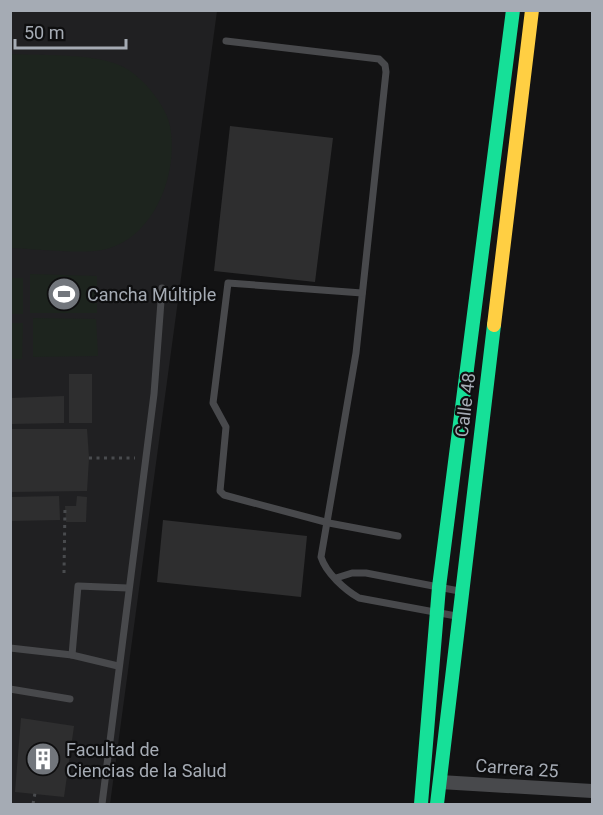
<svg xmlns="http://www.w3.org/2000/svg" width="603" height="815" font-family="Roboto,sans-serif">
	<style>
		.built { fill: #202022 }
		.green { fill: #1d241e }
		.building { fill: #2e2e2f }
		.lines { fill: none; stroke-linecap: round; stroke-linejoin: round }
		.path { stroke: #494b4e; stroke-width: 3; stroke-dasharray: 3 4.5; stroke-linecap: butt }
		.lane { stroke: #48494c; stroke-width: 7 }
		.street { stroke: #48494c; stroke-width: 14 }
		.fast { stroke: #16e098; stroke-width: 14 }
		.slow { stroke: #ffcf43; stroke-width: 14 }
		.labels { text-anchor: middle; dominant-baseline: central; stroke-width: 4.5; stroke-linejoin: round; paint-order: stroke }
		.poi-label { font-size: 18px; fill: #a5abb4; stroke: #0e0e0f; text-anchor: start }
		.street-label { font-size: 18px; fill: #a5abb4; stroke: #0e0e0f }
	</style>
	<rect width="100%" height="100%" fill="#131314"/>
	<!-- built -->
	<polygon class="built" points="10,11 217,11 110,804 11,804"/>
	<!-- green -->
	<g class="green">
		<path d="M11,54C43,56 99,52 127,69C145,80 166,106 170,126C179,174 154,240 102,250C80,254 34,249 11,248Z"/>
		<polygon points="30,274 97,276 97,313 30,313"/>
		<rect x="11" y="278" width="12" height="36"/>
		<polygon points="33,318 96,319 98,356 33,357"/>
		<polygon points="11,323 23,323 22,359 11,359"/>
	</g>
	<!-- building -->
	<g class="building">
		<polygon points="230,126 333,138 315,282 214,271"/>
		<rect x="69" y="374" width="23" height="49"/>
		<polygon points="64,396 64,423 10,424 10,398"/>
		<polygon points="10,429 87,429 89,458 87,491 10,492"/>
		<polygon points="59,496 60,520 10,521 10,497"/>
		<polygon points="77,496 87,497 86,522 66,522 65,506 76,506"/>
		<polygon points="163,520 307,536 301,597 157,582"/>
		<polygon points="21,718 74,726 64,797 15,792"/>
	</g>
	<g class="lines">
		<!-- path -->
		<g class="path">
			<polyline points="89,458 135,458"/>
			<polyline points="64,573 65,506"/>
			<polyline points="33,804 35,793"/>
		</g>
		<!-- lane -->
		<g class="lane">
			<path d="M226,41L379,59L385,65L386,72L356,353L321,557C326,573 345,590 359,598L456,616"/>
			<polyline points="362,293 228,283 213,403 226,427 220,491 224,495 329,523 398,536"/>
			<polyline points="336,578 352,573 366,573 459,591"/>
			<polyline points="10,648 72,655 118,666"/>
			<polyline points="72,655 78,586 128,588"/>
			<polyline points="10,689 70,699"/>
			<polyline points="102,804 154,394 162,288"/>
		</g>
		<!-- street -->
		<polyline class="street" points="440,782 592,791"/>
		<!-- fast -->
		<g class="fast">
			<polyline points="421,804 439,587 513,10"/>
			<polyline points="437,804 494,325"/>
		</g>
		<!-- slow -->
		<polyline class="slow" points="494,325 532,10"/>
	</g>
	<!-- icons -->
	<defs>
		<g id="stadium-disc" transform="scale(1.725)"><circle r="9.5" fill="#72767c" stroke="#0e0e0f"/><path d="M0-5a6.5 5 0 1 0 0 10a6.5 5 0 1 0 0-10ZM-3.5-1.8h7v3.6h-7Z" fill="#fff"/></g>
		<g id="building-disc" transform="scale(1.725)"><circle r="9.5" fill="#72767c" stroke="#0e0e0f"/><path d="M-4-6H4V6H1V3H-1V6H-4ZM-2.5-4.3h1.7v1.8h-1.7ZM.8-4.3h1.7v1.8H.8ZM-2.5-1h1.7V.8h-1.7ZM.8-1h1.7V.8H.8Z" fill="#fff"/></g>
	</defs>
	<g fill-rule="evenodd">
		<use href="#stadium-disc" x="64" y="294"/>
		<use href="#building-disc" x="43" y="759"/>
	</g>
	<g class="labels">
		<!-- poi labels -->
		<g class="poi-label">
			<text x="87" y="294">Cancha Múltiple</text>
			<text x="66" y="749">Facultad de<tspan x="66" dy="21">Ciencias de la Salud</tspan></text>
		</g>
		<!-- street labels -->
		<g class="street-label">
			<text transform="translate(465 405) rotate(-83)">Calle 48</text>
			<text transform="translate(517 768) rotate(4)">Carrera 25</text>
		</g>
	</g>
	<!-- border -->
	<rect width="603" height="815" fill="none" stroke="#a5abb4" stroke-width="24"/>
	<!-- scale -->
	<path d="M15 39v9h111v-9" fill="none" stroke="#a5abb4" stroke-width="3"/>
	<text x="24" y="39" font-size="18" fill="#a5abb4" stroke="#0e0e0f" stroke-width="4.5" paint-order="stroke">50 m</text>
</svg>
